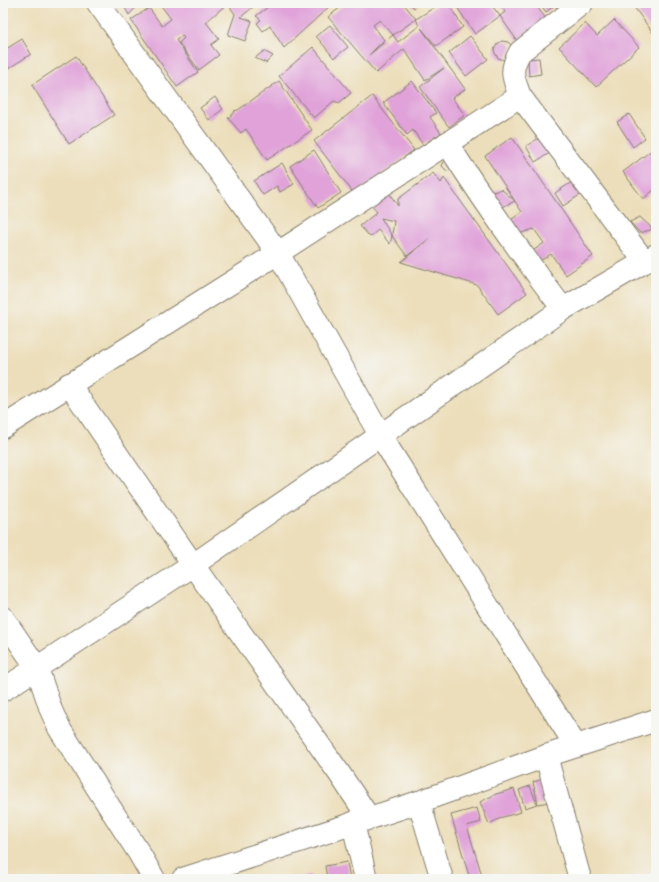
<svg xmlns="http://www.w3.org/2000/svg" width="659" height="882" font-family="'IM FELL English',serif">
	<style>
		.building { fill: #e0a2d9; fill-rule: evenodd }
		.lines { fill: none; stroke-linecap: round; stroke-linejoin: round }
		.minor-casing { stroke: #847d6b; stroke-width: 24 }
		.minor { stroke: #fff; stroke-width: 22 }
	</style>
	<rect width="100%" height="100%" fill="#f6f6f2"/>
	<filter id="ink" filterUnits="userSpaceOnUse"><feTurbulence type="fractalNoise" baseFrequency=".025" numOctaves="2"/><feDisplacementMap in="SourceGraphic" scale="8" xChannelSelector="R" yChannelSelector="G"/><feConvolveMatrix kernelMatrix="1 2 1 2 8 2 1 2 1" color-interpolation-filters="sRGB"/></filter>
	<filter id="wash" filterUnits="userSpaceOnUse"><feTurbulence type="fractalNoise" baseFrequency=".012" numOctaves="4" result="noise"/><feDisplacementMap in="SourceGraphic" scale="16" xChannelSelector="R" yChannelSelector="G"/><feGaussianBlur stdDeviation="0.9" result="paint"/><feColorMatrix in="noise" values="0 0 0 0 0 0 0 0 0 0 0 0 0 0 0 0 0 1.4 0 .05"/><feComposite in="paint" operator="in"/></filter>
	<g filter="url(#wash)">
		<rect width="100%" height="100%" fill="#ecdeba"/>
		<g id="blocks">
			<!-- building -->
			<g class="building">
				<polygon points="122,3 140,3 129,15"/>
				<polygon points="159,3 228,3 206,22 219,39 211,45 219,55 199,70 179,43 184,38 182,36 176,40 198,72 177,87 131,20 149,8 162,26 171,19"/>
				<polygon points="235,3 258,3 241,17 252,21 245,41 228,35 235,14 230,7"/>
				<polygon points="273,3 329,3 331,5 284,48 270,26 263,31 257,23 261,20 256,16"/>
				<path d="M346,3H403L416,19L441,3H454L449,5L463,27L436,46L421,28L465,89L452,98L465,115L449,127L420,87L444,68L425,80L404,49L376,73L328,17ZM416,19L419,26L398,42L393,35ZM380,20L393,35L369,55L384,40L373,25Z"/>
				<polygon points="410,3 420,3 414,8"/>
				<polygon points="454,3 490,3 500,16 475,34"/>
				<polygon points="499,3 534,3 547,20 518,42 500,16 505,12"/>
				<polygon points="539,3 571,3 560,12 555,5 546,12"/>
				<polygon points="631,3 656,3 656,37"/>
				<polygon points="614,20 639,47 596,87 559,47 585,23 597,36"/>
				<polygon points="330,25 348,47 334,58 316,36"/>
				<polygon points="470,36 488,59 466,76 449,53"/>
				<polygon points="22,39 31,54 3,72 3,51"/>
				<polygon points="502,41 508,42 512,46 505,60 498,58 495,53 494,50 497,44"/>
				<polygon points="313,47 351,93 339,103 334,101 314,118 279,76"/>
				<polygon points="264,51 273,56 266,63 255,58"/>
				<polygon points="76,56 114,115 69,144 32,85"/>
				<polygon points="539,58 541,74 529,76 528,59"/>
				<polygon points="279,81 312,130 267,160 246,129 241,133 228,118 235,112 234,111 238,110"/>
				<polygon points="412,81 436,113 430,117 441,133 423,145 413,130 407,135 383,103"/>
				<polygon points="372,96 414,150 355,195 314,141"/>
				<polygon points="215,97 223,109 209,120 200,108"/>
				<polygon points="629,114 645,138 633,147 617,122"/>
				<polygon points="544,135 553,151 535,162 526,146"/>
				<polygon points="512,137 593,256 566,275 551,254 537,263 530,253 544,243 534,229 512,236 508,222 522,212 485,156"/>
				<polygon points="656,147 656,171 653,174 656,178 656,191 654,190 643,199 623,172"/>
				<polygon points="314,150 341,193 318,208 290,166"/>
				<polygon points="446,157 454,165 448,172 442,166"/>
				<polygon points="282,163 294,184 280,192 277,186 263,195 254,181"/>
				<path d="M433,173L441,183L444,178L527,293L498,314L477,285L401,262L429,239L407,256L392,236L390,244L378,230L370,237L360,226L377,212L369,203L387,190L398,206V199ZM381,218L394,221L392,236Z"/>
				<polygon points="575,180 583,193 563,206 555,193"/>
				<polygon points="501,189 515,201 498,209 484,196"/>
				<polygon points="640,217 653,229 640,233 630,222"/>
				<polygon points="543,779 549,802 538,804 533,782"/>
				<polygon points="530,786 537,804 525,808 519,790"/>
				<polygon points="514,789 521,812 503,817 489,824 480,802 496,794"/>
				<polygon points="477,808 481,822 467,826 483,879 470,879 451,815"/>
				<polygon points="347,862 350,879 327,879 325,866"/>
				<polygon points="311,875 312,879 298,879"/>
			</g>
		</g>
	</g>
	<g filter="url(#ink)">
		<use href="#blocks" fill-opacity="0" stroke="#847d6b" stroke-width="1"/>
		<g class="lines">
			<!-- minor casing -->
			<g class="minor-casing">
				<g id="minor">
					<polyline points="98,3 278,253 380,435 576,746"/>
					<polyline points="520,96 645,262"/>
					<path d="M447,143C483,200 522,255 563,309"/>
					<polyline points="69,384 193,565 339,773 369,818"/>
					<path d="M3,427L278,253L520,96C513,77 509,71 520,52L582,3"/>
					<polyline points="3,618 37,668 51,710 59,728 139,853 154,879"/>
					<polyline points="3,690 193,565 563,309 656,255"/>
					<polyline points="546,756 580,879"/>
					<polyline points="419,802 442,879"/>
					<polyline points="353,823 366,879"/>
					<polyline points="183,879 419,802 546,756 656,720"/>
				</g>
			</g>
			<!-- minor -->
			<use href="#minor" class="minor"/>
		</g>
	</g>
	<!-- margin -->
	<rect width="659" height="882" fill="none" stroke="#f6f6f2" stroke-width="16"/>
</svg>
